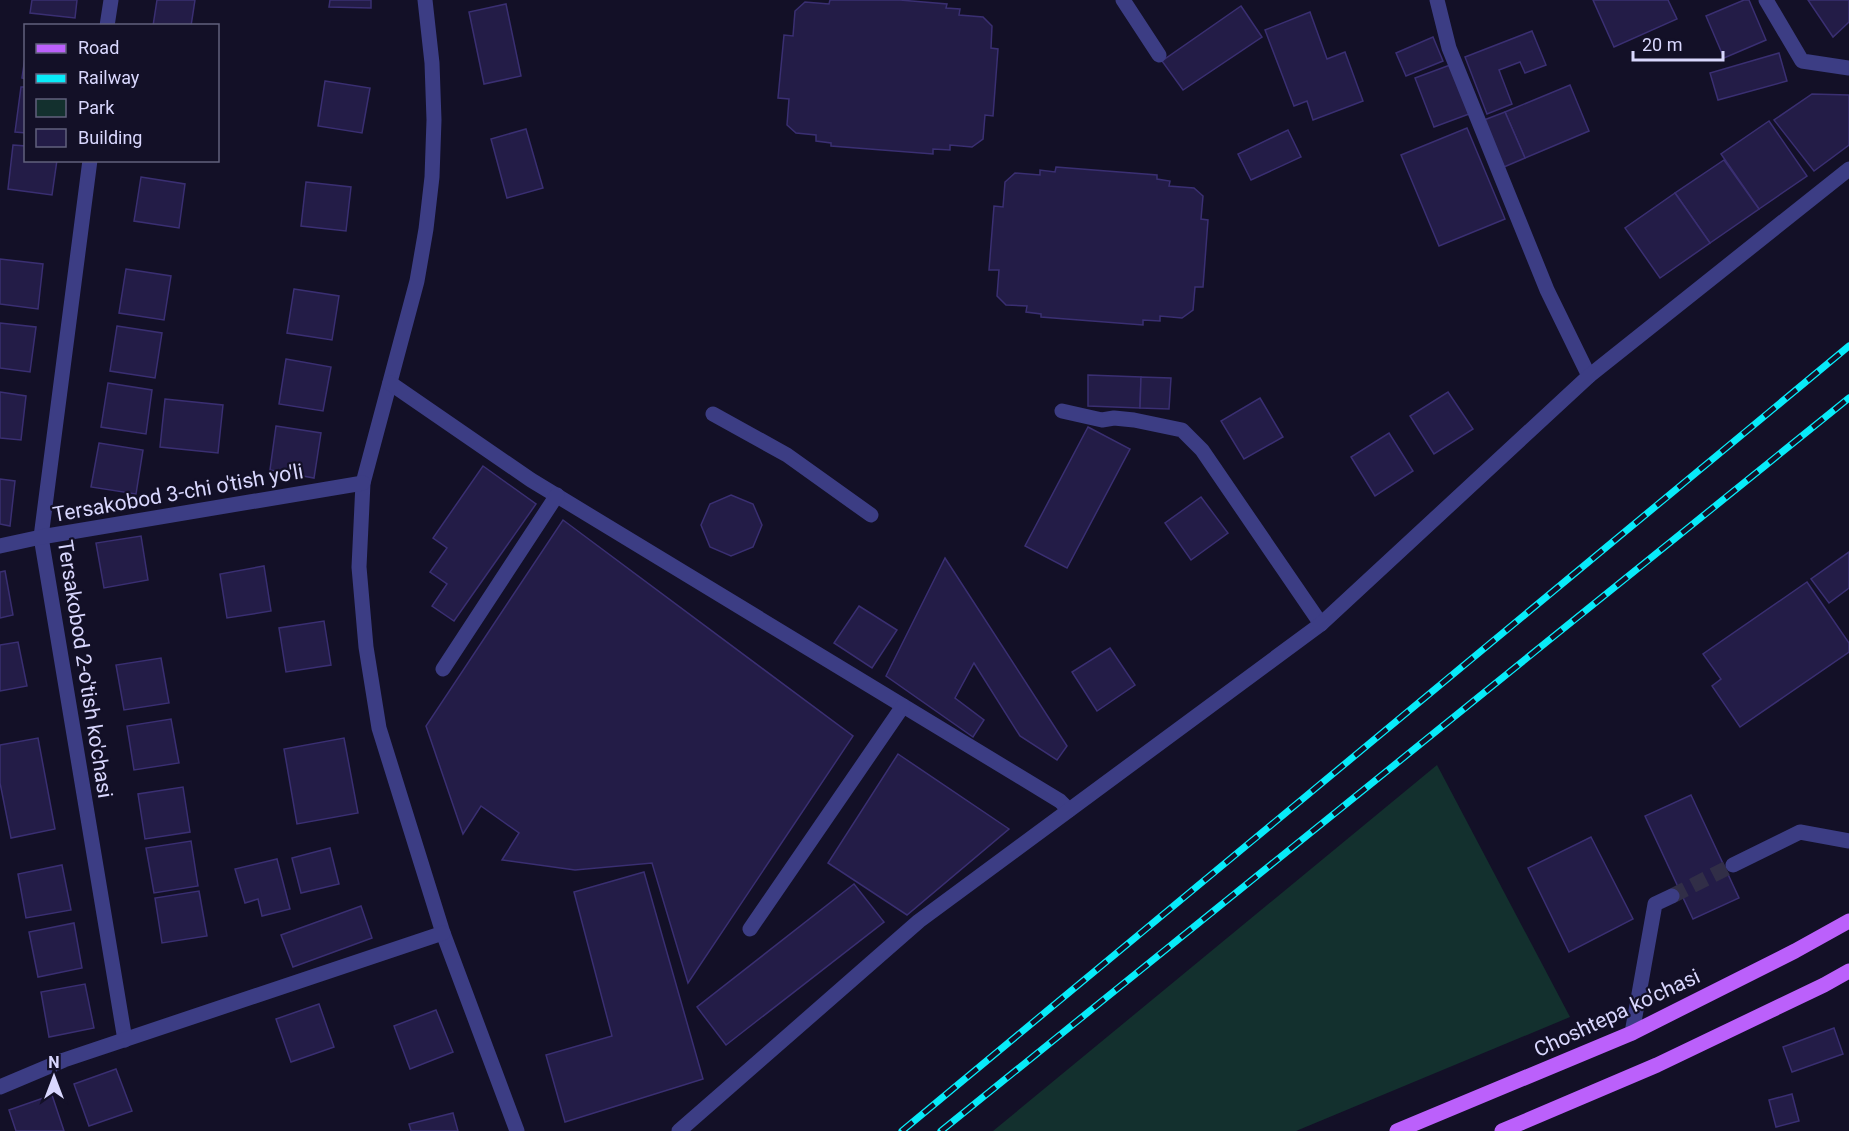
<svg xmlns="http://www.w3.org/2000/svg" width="1849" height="1131" viewBox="0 0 1849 1131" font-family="Roboto,sans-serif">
	<rect width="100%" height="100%" fill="#131027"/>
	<path fill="#13302e" d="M1437,765l133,252 -274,114h-303z"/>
	<g fill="#231c47" stroke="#3a2f72" stroke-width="1.5">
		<path d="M32,0h45l-2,18 -45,-5z"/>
		<path d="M157,0h38l-4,26h-38z"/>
		<path d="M330,0h41v8l-42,-1z"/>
		<path d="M830,0h70l47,4 -1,4 14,1 -1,6 24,2 9,9 -1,22 7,1 -5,67 -8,-1 -2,24 -11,8 -22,-2v5l-17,-1v5l-102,-8v-3l-15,-2v-6l-20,-2 -9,-8 2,-26 -11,-1 6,-63 9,1 2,-25 10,-9 24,2z"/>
		<path d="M1593,0h75l9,19 -63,28z"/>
		<path d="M1744,0h5l17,40 -42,18 -18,-42z"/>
		<path d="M1808,0h41v22l-16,15z"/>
		<path d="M506,4l15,72 -37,8 -15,-72z"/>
		<path d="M1241,6l21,31 -79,53 -21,-29z"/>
		<path d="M1310,12l17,47 18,-7 18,49 -50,19 -6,-19 -13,5 -29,-76z"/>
		<path d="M1532,31l14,34 -21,8 -5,-11 -21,8 13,34 -25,10 -22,-57z"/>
		<path d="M1433,37l10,24 -37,15 -10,-23z"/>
		<path d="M26,51v28l-4,-1z"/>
		<path d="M1779,53l8,28 -69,19 -8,-27z"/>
		<path d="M1450,65l19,49 -35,13 -19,-49z"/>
		<path d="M325,81l45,7 -8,45 -44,-7z"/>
		<path d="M1570,85l19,46 -64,27 -20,-46z"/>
		<path d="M21,87h5v46l-11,-1z"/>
		<path d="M1812,94l37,1v50l-35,26 -40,-51z"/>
		<path d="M1505,112l20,46 -21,9 -20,-47z"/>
		<path d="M1769,121l38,55 -48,33 -38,-55z"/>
		<path d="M1467,128l38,91 -66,27 -38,-91z"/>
		<path d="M526,129l17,59 -36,10 -16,-59z"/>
		<path d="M1288,130l13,27 -50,23 -13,-26z"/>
		<path d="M13,145l13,1v14h31l-5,35 -44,-6z"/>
		<path d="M1724,160l35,49 -49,34 -35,-50z"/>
		<path d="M1056,167l101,8v4l13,2 -1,5 25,2 9,8 -2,23 7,1 -5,67h-8l-2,23 -11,8 -22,-2v5l-17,-1v5l-102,-8v-3l-15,-2 1,-6 -21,-1 -9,-9 2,-26h-10l5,-64 9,1 2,-25 10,-9 25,2v-5l15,2z"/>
		<path d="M141,177l44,7 -6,44 -45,-7z"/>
		<path d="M306,182l45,5 -5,44 -45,-5z"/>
		<path d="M1675,193l35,50 -50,35 -35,-50z"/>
		<path d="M0,259l43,5 -5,45 -38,-5z"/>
		<path d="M126,269l45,7 -7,44 -45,-7z"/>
		<path d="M294,289l45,7 -7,44 -45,-7z"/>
		<path d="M0,323l36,4 -6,45 -30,-4z"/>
		<path d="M117,326l45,7 -7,45 -45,-7z"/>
		<path d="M286,359l45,8 -8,44 -44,-7z"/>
		<path d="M1088,375l53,2 -1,31 -52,-2z"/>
		<path d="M1141,377l30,1 -2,31 -29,-1z"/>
		<path d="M108,383l44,7 -6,44 -45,-7z"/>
		<path d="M0,392l26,4 -5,44 -21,-2z"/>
		<path d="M1448,392l25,37 -39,25 -24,-38z"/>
		<path d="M1260,398l23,39 -39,22 -23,-38z"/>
		<path d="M165,399l58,6 -5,48 -58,-6z"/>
		<path d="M276,426l45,7 -7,45 -44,-8z"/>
		<path d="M1088,427l42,22 -63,119 -42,-22z"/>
		<path d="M1389,433l24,38 -38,25 -24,-39z"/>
		<path d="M99,443l44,7 -7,44 -45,-7z"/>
		<path d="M483,466l53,38 -82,117 -22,-15 15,-22 -17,-12 17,-24 -14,-10z"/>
		<path d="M0,479l15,2 -5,45 -10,-2z"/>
		<path d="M731,495l22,9 9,21 -9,22 -22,9 -21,-9 -9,-22 9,-21z"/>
		<path d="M1201,497l27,36 -37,27 -26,-37z"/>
		<path d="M563,520l290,216 -165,247 -36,-120 -77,7 -73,-10 17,-27 -38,-27 -18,28 -37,-108z"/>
		<path d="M141,536l7,44 -44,8 -8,-45z"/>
		<path d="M1849,552v36l-20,15 -18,-24z"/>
		<path d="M945,558l122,188 -10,14 -37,-24 -46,-73 -19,35 29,22 -11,17 -87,-61z"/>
		<path d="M264,566l7,45 -44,7 -7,-44z"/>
		<path d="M5,571l8,44 -13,3v-46z"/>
		<path d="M1807,582l42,61v9l-109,75 -28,-41 9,-7 -18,-25z"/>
		<path d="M859,606l38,24 -25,38 -38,-25z"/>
		<path d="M324,621l7,44 -45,7 -7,-44z"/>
		<path d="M18,642l9,44 -27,5v-46z"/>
		<path d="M1110,648l25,37 -38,26 -25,-39z"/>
		<path d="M161,658l8,45 -45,7 -8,-45z"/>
		<path d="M171,719l8,44 -45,7 -7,-44z"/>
		<path d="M38,738l17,91 -44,9 -11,-55v-38z"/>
		<path d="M344,738l14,75 -61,11 -13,-75z"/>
		<path d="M898,754l111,75 -102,86 -79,-52z"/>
		<path d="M183,787l7,45 -45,7 -7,-45z"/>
		<path d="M1691,795l48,103 -46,21 -48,-103z"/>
		<path d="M1591,837l42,82 -64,33 -41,-84z"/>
		<path d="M191,841l7,45 -44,7 -8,-45z"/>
		<path d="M330,848l9,36 -38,9 -9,-35z"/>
		<path d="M277,859l13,50 -28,7 -4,-17 -13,4 -10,-34z"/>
		<path d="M62,865l9,45 -45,8 -8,-44z"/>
		<path d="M644,872l59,207 -138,43 -19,-67 66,-19 -38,-144z"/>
		<path d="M854,884l30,38 -158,123 -29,-38z"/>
		<path d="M199,891l8,45 -45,7 -7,-45z"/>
		<path d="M361,906l11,32 -79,29 -12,-32z"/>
		<path d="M74,923l8,45 -44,9 -9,-45z"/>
		<path d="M85,984l9,44 -45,9 -8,-45z"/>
		<path d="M319,1004l15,43 -43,15 -15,-43z"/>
		<path d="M436,1010l17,42 -43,17 -16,-43z"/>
		<path d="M1834,1028l9,26 -51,18 -9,-25z"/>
		<path d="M116,1069l16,42 -43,15 -15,-42z"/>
		<path d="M1792,1094l7,27 -23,6 -7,-27z"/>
		<path d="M52,1095l12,36h-48l-7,-21z"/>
		<path d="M453,1113l5,18h-47l-2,-7z"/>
	</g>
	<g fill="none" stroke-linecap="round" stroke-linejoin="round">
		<path stroke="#312e47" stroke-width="15" stroke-dasharray="15 8" stroke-linecap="butt" d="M1672,896l61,-31"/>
		<g stroke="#3c3d84" stroke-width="15">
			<path d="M425,0l7,63 2,57 -2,57 -6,52 -9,52 -54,202 -4,84 7,80 13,81 64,205 74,198"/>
			<path d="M1123,0l36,55"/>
			<path d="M1437,0l12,48 98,242 42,86"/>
			<path d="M1766,0l36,61 47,7"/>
			<path d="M107,26l4,-26"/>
			<path d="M90,160l-49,377 84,503"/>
			<path d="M390,383l141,97 529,321 9,9"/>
			<path d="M1062,411l40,9 12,-2 20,2 48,10 20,20 119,174"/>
			<path d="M713,414l74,41 84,60"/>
			<path d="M0,546l41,-9 322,-54"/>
			<path d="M443,669l114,-174"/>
			<path d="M1733,865l67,-33 49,9"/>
			<path d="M750,929l153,-223"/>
			<path d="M1632,1033l23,-129 17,-8"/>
			<path d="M0,1087l64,-27 379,-127"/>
			<path d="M679,1131l240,-210 402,-297 268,-248 260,-207"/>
		</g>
		<g stroke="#bb60fb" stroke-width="15">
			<path d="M1397,1131l235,-98 163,-82 54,-30"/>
			<path d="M1502,1131l155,-66 167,-80 25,-14"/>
		</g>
		<g stroke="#08ebf9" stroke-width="7">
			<g id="rail">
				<path d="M902,1131l947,-785"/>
				<path d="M941,1131l908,-733"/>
			</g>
		</g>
		<use href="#rail" stroke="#131027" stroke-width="4.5" stroke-dasharray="14" stroke-linecap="butt"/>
	</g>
	<g text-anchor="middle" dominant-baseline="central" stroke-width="4.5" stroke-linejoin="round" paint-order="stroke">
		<g font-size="21" fill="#d9d7fe" stroke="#131027">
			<text transform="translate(178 493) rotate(-10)">Tersakobod 3-chi o'tish yo'li</text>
			<text transform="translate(85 669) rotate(81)">Tersakobod 2-o'tish ko'chasi</text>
			<text transform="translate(1617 1013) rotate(-25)">Choshtepa ko'chasi</text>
		</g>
	</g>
	<rect x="24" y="24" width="195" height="138" fill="#131027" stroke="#62607d" stroke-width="1.5"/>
	<rect x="36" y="44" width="30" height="9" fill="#bb60fb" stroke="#62607d" stroke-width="1.5"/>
	<text x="78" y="54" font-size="18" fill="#d9d7fe">Road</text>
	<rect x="36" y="74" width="30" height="9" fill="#08ebf9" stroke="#62607d" stroke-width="1.5"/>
	<text x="78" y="84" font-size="18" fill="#d9d7fe">Railway</text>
	<rect x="36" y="99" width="30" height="18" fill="#13302e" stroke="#62607d" stroke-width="1.5"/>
	<text x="78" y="114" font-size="18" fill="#d9d7fe">Park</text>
	<rect x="36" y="129" width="30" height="18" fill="#231c47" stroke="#62607d" stroke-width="1.5"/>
	<text x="78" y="144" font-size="18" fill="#d9d7fe">Building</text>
	<g transform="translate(54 1077)" stroke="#131027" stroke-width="4.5" paint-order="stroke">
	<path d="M0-4.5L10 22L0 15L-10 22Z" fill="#d9d7fe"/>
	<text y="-9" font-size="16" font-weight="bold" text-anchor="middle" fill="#d9d7fe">N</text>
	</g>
	<path d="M1633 51v9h90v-9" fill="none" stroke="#d9d7fe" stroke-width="3"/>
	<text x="1642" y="51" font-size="18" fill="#d9d7fe" stroke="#131027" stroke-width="4.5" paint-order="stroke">20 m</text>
</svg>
